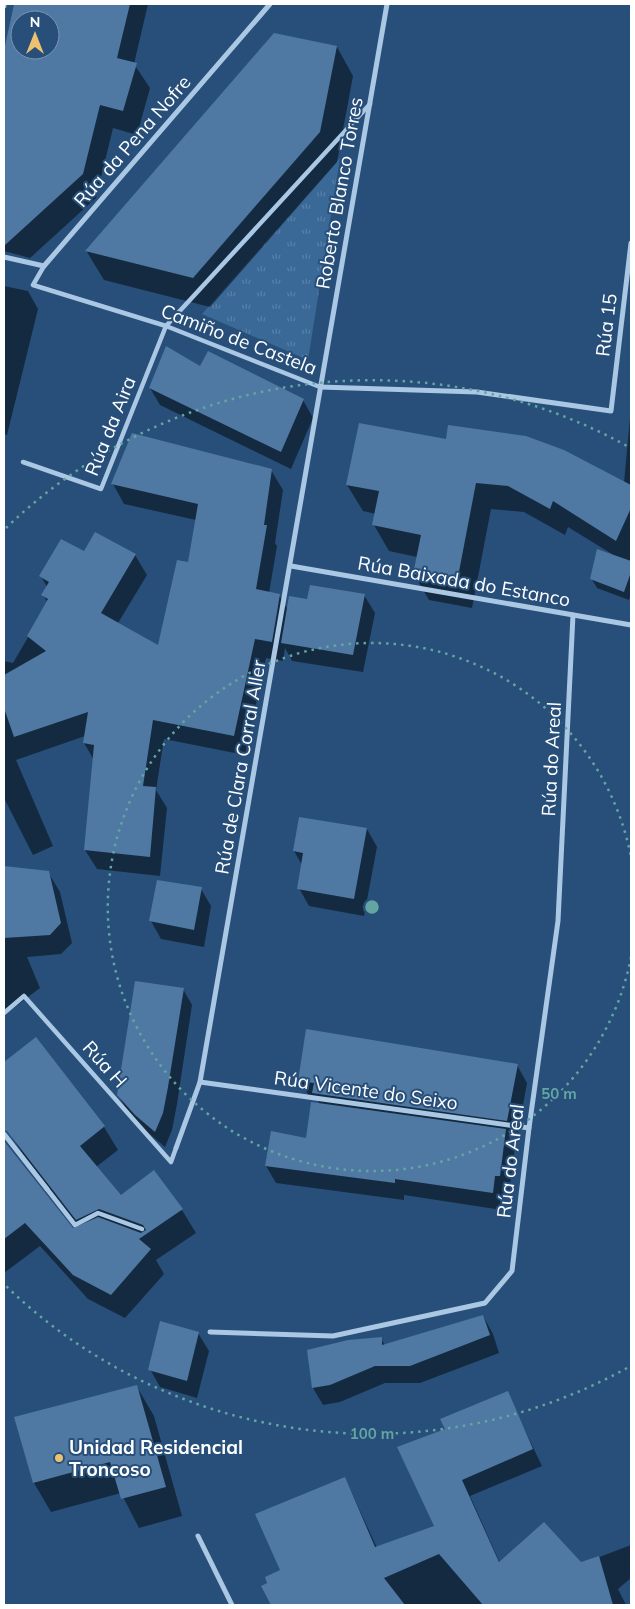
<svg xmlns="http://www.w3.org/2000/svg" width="635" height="1609" viewBox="0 0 635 1609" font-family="Mulish,sans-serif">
	<defs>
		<pattern id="grass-tufts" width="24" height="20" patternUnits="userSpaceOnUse" patternTransform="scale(1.25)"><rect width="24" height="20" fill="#3a6998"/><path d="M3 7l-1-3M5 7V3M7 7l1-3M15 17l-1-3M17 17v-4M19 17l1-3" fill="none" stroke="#5880a7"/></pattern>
	</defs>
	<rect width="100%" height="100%" fill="#274f7a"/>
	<path fill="url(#grass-tufts)" d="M340,158l-32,202 -106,-46z"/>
	<g fill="#0007" fill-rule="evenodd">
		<path d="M14,4h134l-14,60 16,24 -13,47 -24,-7 -17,70 -66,60 -26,-7v-199zM20,20h30v30h-30z"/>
		<path d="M274,35l63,12 16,29 -16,86 -127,145 -106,-27 -17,-28z"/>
		<path d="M4,286l24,5 10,18 -31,126 -3,-1z"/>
		<path d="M201,368l102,32 10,18 -22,51 -131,-64 -10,-17z"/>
		<path d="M631,407v186l-2,7 -32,-12 -6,-10 21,-24 -44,-27 -3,8 -41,-23 -33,-3 -19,99 -43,-8 -15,-26 3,-17 -28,-6 -15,-26 2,-11 -13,-3 -16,-26 13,-61 264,59z"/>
		<path d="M271,470l12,20 -8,53 2,3 -8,47 10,2 9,15 20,-9 56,-6 11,18 -12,59 -71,-11 -7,-13 -2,13 -17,-3 -21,97 -81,-16 -8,51 11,18 -7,68 -63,-7 -12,-19 9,-90 -10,-17 1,-7 -69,24 37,86 -20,9 -29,-57v-137l9,2 35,-60 -5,-8 4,-8 -6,-11 43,-23 51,2 12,20 -29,48 41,24 30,-83 7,-44 -72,-16 -11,-20z"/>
		<path d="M367,829l10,18 -13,69 -55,-10 -10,-18 3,-23 -8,-14z"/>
		<path d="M4,867l44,5 12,20 12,51 -11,11 -34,3 13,31 -36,27z"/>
		<path d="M201,889l10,17 -7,41 -43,-8 -10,-18z"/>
		<path d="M183,989l9,16 -15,99 -5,26 -7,17 -19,-16 -18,-19 -10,-17z"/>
		<path d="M36,1039l68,88 14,23 -22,17 25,30 32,-25 29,38 14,23 -40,27 8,14 -39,44 -37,-19 -48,-53 -36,27v-130l68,87 7,-3 -55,-71 -14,-23 5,-31 -11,-20 2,-3 -2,-15z"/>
		<path d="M517,1065l10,18 -10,55 -8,-1 6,10 -6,46 -5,-1 -2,18 -98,-15v5l-128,-17 -10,-17 41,-27 13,-35 -3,-5 -7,-1 -10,-18z"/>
		<path d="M483,1316l10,18 6,19 -79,30h-35l-45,19 -17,3 -10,-17 -4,-37 72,-13 4,8z"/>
		<path d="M198,1333l11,18 -12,47 -37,-11 -10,-18z"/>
		<path d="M137,1387l17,29 28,100 -43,12 -18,-35 -70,19 -17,-29 -18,-65z"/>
		<path d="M507,1393l35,73 -72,30 30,67 81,1 50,-19v33l-13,11 8,16h-353l-10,-19 19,-15 63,-93 32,70 59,-21 10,-97z"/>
	</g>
	<g fill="#4f79a3" fill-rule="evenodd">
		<path d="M14,4h116l-13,54 20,5 -14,48 -23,-6 -17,69 -79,72v-196zM20,20h30v30h-30z"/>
		<path d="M274,33l63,13 -17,86 -127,146 -108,-27z"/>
		<path d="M166,346l34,20 8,-15 96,48 -23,53 -132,-64z"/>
		<path d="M359,423l87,16 2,-14 78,11 38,14 67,35v23l-15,33 -63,-40 -3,8 -42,-23 -32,-3 -19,99 -44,-8 8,-39 -49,-10 7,-34 -33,-6z"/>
		<path d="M132,433l140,36 -8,56h3l-11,64 24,5 -8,48 -17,-3 -21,97 -81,-16 -10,66 13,1 -6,70 -66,-7 10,-105 -11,-2 5,-31 -74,25 -10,-29v-33l42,-24 -19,-15 21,-37 -7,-4 8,-13 -10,-6 22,-37 23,12 11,-19 41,22 -35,59 57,32 19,-85 11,2 10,-58 -87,-20z"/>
		<path d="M597,549l34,12v11l-7,20 -34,-13z"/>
		<path d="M310,585l55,9 -12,61 -72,-12 8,-47 18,3z"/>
		<path d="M299,817l68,11 -13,71 -57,-10 6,-36 -10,-2z"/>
		<path d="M4,866l45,5 12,52 -11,12 -46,3z"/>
		<path d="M157,880l45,7 -8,43 -45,-9z"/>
		<path d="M135,981l49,7 -16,99 -5,26 -8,19 -20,-17 -18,-20z"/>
		<path d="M306,1029l212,35 -11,57 -195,-28 2,-10 -16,-2z"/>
		<path d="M36,1037l69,89 -25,20 41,49 33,-25 29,39 -44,30 12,10 -40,46 -38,-20 -48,-52 -21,16v-98l69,87 25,-11 43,16 5,-3 -3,-5 -44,-16 -23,11 -69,-89 -3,-1v-68z"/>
		<path d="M311,1102l195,27 -6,47h-5l-2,17 -98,-14v4l-130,-17 6,-35 35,7z"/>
		<path d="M483,1315l7,20 -80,31h-35l-45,19 -18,3 -5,-38 41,-10 34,-3v8z"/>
		<path d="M160,1321l39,11 -12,49 -39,-11z"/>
		<path d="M137,1385l29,102 -45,12 -11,-37 -77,21 -19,-66z"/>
		<path d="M508,1391l25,58 -71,31 37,82 45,-40 37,40 18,-6 14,49h-130l-44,-51 -55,24 21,27h-134l-10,-19 6,-3 -2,-6 15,-7 -25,-56 90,-37 30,70 59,-21 -37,-79 48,-18 -5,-10z"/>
	</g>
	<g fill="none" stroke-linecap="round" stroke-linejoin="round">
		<g stroke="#aac7e4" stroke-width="4.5">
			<path d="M44,266l-11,19 133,41 154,61"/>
			<path d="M23,462l78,27 65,-163 204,-222"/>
			<path d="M4,1013l20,-17 147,166 5,-14"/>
			<path d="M47,1189l28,36 23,-12 44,16"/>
		</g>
		<g stroke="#aac7e4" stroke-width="5">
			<path d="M4,6v-2"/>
			<path d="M4,257l40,9 226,-262"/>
			<path d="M320,387l157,5 134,19 20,-168"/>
			<path d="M291,566l340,59"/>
			<path d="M200,1082l329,46"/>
			<path d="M4,1134l43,55"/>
			<path d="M176,1148l24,-66 187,-1078"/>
			<path d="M210,1332l123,4 152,-33 27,-32 17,-143 29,-207 15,-306"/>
			<path d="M198,1536l34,69"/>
		</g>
	</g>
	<g fill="none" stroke="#63a6a1" stroke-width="2.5" stroke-dasharray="2.5 5">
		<path d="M631 957A264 264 0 1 1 631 857"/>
		<path d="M627 1368A527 527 0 0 1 6 1286M6 528A527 527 0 0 1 627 446"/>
	</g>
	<circle fill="#ecc270" stroke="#274f7a" stroke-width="2" cx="59" cy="1458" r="5"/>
	<g text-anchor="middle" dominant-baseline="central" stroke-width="4" stroke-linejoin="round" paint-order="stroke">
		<g font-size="19" fill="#fff" stroke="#274f7a">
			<text transform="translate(132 141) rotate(-49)">Rúa da Pena Nofre</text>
			<text transform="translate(339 193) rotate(-80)">Roberto Blanco Torres</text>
			<text transform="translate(606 325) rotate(-83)">Rúa 15</text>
			<text transform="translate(239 339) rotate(21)">Camiño de Castela</text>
			<text transform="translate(110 426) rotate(-68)">Rúa da Aira</text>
			<text transform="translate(464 581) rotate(10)">Rúa Baixada do Estanco</text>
			<text transform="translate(551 759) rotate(-87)">Rúa do Areal</text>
			<text transform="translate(240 767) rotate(-80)">Rúa de Clara Corral Aller</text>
			<text transform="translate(105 1064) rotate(48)">Rúa H</text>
			<text transform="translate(366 1090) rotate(8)">Rúa Vicente do Seixo</text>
			<text transform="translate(510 1161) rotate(-83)">Rúa do Areal</text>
		</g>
		<g font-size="19" font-weight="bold" fill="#fff" stroke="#274f7a" text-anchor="start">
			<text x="69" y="1447">Unidad Residencial<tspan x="69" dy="22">Troncoso</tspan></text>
		</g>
	</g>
	<circle cx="372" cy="907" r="8" fill="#63a6a1" stroke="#274f7a" stroke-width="2.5"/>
	<g font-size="15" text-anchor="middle" font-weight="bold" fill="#63a6a1" stroke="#274f7a" stroke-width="4" stroke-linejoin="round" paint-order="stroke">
		<text x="559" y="1099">50 m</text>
		<text x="372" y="1439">100 m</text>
	</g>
	<rect width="635" height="1609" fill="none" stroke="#ffffff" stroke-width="10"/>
	<g transform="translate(35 35)"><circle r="24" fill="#274f7a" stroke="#7d95af"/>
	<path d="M0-4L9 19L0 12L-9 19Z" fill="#ecc270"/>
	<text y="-8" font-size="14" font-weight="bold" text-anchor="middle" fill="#ffffff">N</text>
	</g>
</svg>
